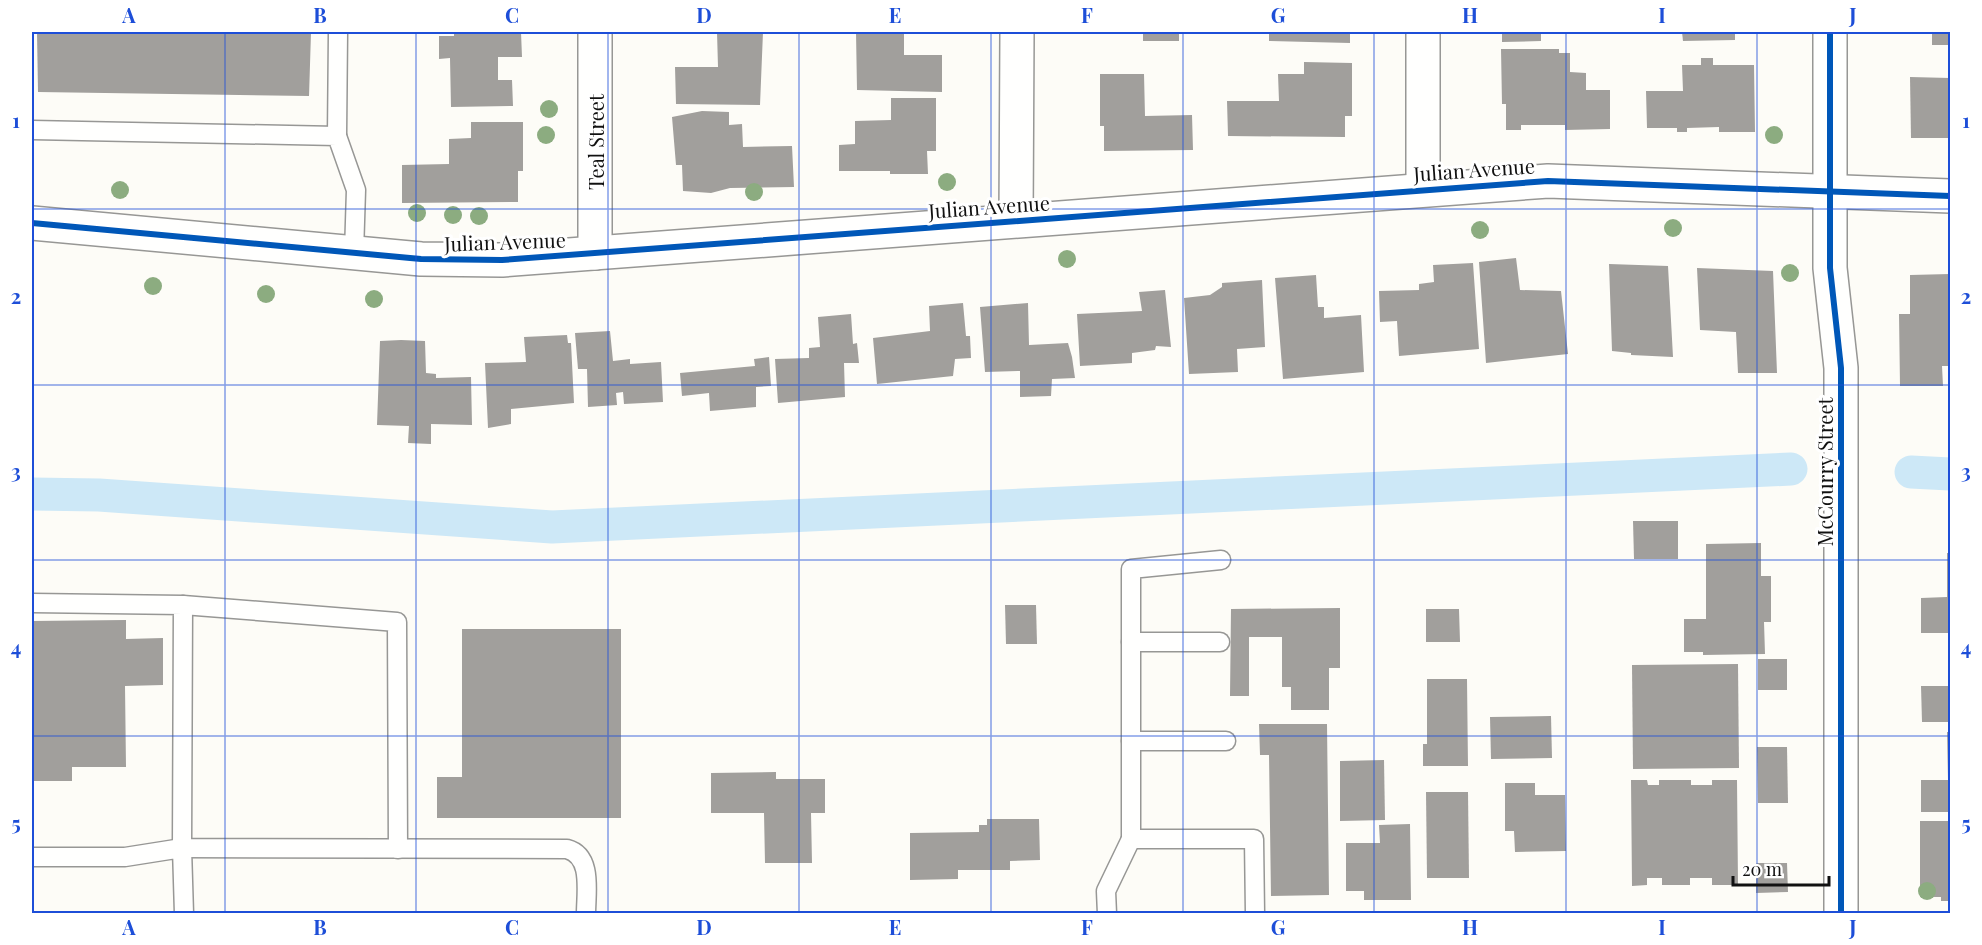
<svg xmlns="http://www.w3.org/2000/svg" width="1982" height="945" viewBox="0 0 1982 945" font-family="'Playfair Display',serif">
	<rect width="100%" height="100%" fill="#fdfcf7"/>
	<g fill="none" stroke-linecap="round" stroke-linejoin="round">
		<g stroke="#cde8f7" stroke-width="33">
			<path d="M1911,472l39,2"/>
			<path d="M32,494l67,1 453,32 1239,-58"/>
		</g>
	</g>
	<g fill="#a19f9c">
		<path d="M37,32h274l-2,64 -271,-4z"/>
		<path d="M454,32h67l1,25h-24v23h14l1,26 -62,1 -1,-49 -11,1v-23h15z"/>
		<path d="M717,32h46l-3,73 -84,-1 -1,-37h43z"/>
		<path d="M856,32h48v23h38v37l-85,-2z"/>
		<rect x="1143" y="32" width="36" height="9"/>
		<path d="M1269,32h81v11l-81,-2z"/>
		<path d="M1502,32h39v9l-39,1z"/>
		<path d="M1682,32h53v8l-52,1z"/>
		<rect x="1932" y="32" width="18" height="13"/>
		<path d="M1501,49h58v4h11v19l16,1v17h24v39l-45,1v-5h-44v5h-15v-26h-4z"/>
		<path d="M1701,58h12v7h41l1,67h-36v-5l-32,1v4h-10v-4h-30l-1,-37h37l-1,-26h19z"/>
		<path d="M1304,62l48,1v53h-7v21l-117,-1 -1,-35h52l-1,-27h26z"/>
		<path d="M1100,74h44l1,42 47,-1 1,35 -89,1v-25h-4z"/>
		<path d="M1910,77l40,1v60h-39z"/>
		<path d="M891,98h45v53h-9l1,23h-38v-3h-51v-26l16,-1v-23l36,-1z"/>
		<path d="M702,111l27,1v13l13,-1 1,23 49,-1 2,41 -64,1 -19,5 -28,-2 -1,-26h-6l-4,-48z"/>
		<path d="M471,122h52v49h-5v31l-116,1v-38l47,-1v-25l22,-1z"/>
		<path d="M1516,258l4,32 41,1 7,63 -82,9 -7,-101z"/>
		<path d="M1473,263l6,86 -80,7 -2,-35 -17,1 -1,-31 40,-1v-6l15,-2 -1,-17z"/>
		<path d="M1609,264l59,2 5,91 -42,-2v-2l-19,-2z"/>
		<path d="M1697,268l76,3 4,102h-39l-2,-41 -36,-2z"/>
		<path d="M1950,274v92h-8l1,20h-43l-1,-72h11v-39z"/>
		<path d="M1316,275l2,32h6v11l37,-3 3,57 -81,7 -8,-101z"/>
		<path d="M1262,280l3,67 -28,2 1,23 -49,2 -5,-76 26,-3 12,-8v-4z"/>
		<path d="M1165,290l6,57 -15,-1 -1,4 -23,3v10l-52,3 -3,-52 65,-3 -3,-19z"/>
		<path d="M963,303l3,33h4l1,22 -16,1 -2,17 -76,8 -4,-46 57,-7 -1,-25z"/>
		<path d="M1028,303l1,42 39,-2 4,14 3,21 -23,1 -1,17 -31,1v-26l-35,1 -5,-65z"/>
		<path d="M851,314l2,30 4,-1 2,20h-15l1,34 -67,6 -3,-44 34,-1v-10l11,-1 -2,-30z"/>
		<path d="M610,331l3,30 17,-2v5l31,-2 2,40 -39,2 -1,-12 -7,1 1,12 -29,2 -1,-38h-9l-3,-36z"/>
		<path d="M567,335l1,8h3l3,60 -63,6v15l-23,4 -3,-65 41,-1 -2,-25z"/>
		<path d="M401,340l24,1 1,32 10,1v4l35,-1 1,48 -41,-1v20l-23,-1 1,-17 -32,-1 3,-84z"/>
		<path d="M769,357l2,29 -15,1v20l-46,4 -1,-18 -27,3 -2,-23 75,-7 -1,-7z"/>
		<path d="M1633,521h45v38h-44z"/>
		<path d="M1761,543v33h10v46h-7l1,32 -62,1v-3h-19v-33h22v-75z"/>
		<path d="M1947,553h3v80h-29v-35l26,-1z"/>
		<path d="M1005,605h31l1,39h-31z"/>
		<path d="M1340,608v60h-11v42h-38v-23h-9v-50h-33v59h-19l1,-87z"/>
		<path d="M1426,609h33l1,33h-34z"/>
		<path d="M126,620v19l37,-1v47l-38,1 1,81h-54v14h-40v-160z"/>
		<path d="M462,629h159v189h-184v-41h25z"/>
		<rect x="1758" y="659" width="29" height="31"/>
		<path d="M1738,664l1,104 -106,1 -1,-104z"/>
		<path d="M1427,679h40l1,87h-45v-22h4z"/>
		<path d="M1921,686h29v36h-28z"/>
		<path d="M1551,716l1,42 -61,1 -1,-42z"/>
		<path d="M1259,724h68l2,171 -58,1 -2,-141h-9z"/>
		<path d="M1947,732h3v80h-29v-32h27z"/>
		<path d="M1757,747h30l1,56h-30z"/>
		<path d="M1384,760l1,60 -45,1v-60z"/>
		<path d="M776,772v7h49v34h-14l1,50h-47l-1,-50h-53v-40z"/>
		<path d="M1631,780h16l1,5h11v-5h32v5h21v-5h25l1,105h-26v-7h-22v7h-28v-7h-15v7l-15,1z"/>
		<path d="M1505,783h30v12h30l1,56 -51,1 -1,-21h-9z"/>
		<path d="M1426,792h42l1,86h-42z"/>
		<path d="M987,819h52l1,41 -30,1v9h-52v9l-48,1v-47l69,-1v-7h8z"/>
		<path d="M1920,821h30v80h-9v-4h-21z"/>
		<path d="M1410,824l1,76h-47v-9h-18v-48h34l-1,-18z"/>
		<path d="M1756,863h31l1,29 -32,1z"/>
	</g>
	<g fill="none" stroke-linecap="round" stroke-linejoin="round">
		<g stroke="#979795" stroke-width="21">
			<g id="service">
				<path d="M32,130l305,6 19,54 -2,63"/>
				<path d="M337,136l1,-104"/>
				<path d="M32,603l151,2 -1,243 385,1c26,7 19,43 19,65"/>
				<path d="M183,605l214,17 1,227"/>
				<path d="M1131,642h89"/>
				<path d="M1131,741h95"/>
				<path d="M1131,839v-270l90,-9"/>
				<path d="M32,857h93l57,-9 2,66"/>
				<path d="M1107,914l-1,-23 25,-52h123l1,75"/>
			</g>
		</g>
		<g stroke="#979795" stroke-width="36">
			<g id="minor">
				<path d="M1830,32v236l11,100v546"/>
				<path d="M1423,189v-157"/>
				<path d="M1016,220l1,-188"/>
				<path d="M32,223l389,36 81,1 1046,-79 402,15"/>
				<path d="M595,253v-221"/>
			</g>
		</g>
		<use href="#service" stroke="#fffffe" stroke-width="18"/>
		<use href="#minor" stroke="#fffffe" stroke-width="33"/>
		<g stroke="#fff" stroke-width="10">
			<g id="cycleway">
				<path d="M1830,32v236l11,100v546"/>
				<path d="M32,223l389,36 81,1 1046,-79 402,15"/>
			</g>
		</g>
		<use href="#cycleway" stroke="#0057b8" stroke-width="6"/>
	</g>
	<g fill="#8cac80">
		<circle cx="549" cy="109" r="9"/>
		<circle cx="546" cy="135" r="9"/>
		<circle cx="1774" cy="135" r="9"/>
		<circle cx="947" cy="182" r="9"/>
		<circle cx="120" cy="190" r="9"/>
		<circle cx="754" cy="192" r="9"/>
		<circle cx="417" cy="213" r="9"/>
		<circle cx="453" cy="215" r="9"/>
		<circle cx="479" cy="216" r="9"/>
		<circle cx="1673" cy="228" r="9"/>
		<circle cx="1480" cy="230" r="9"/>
		<circle cx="1067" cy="259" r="9"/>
		<circle cx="1790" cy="273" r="9"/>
		<circle cx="153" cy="286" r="9"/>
		<circle cx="266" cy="294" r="9"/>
		<circle cx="374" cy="299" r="9"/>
		<circle cx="1927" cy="891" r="9"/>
	</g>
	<path fill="none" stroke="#1d4ed8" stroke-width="1.5" stroke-opacity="0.55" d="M225,32v882M416,32v882M608,32v882M799,32v882M991,32v882M1183,32v882M1374,32v882M1566,32v882M1757,32v882M32,209h1918M32,385h1918M32,560h1918M32,736h1918"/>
	<g text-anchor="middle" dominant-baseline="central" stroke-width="6" stroke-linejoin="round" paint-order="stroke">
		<g font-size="20" fill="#111" stroke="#fff">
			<text transform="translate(595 142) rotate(-90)">Teal Street</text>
			<text transform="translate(1474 169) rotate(-4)">Julian Avenue</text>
			<text transform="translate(989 206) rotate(-4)">Julian Avenue</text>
			<text transform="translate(505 241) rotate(-2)">Julian Avenue</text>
			<text transform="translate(1824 472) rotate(-90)">McCourry Street</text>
		</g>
	</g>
	<rect width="1982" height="945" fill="none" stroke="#ffffff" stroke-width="66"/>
	<path d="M1733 876v9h96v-9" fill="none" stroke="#111111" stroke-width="3"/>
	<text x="1742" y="876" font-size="18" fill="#111111" stroke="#ffffff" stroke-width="4.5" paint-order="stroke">20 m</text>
	<rect x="33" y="33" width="1916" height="879" fill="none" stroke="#1d4ed8" stroke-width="2"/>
	<g font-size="20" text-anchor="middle" font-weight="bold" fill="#1d4ed8">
		<text x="129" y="23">A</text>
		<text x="320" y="23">B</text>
		<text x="512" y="23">C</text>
		<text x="704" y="23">D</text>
		<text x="895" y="23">E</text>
		<text x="1087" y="23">F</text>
		<text x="1278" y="23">G</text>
		<text x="1470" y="23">H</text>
		<text x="1662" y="23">I</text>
		<text x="1853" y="23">J</text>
		<text x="16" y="128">1</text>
		<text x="1966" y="128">1</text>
		<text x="16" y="304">2</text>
		<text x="1966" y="304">2</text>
		<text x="16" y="479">3</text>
		<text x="1966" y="479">3</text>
		<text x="16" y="655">4</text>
		<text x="1966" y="655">4</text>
		<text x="16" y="831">5</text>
		<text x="1966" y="831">5</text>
		<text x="129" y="935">A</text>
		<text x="320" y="935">B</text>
		<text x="512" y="935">C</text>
		<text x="704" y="935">D</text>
		<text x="895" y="935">E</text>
		<text x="1087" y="935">F</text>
		<text x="1278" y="935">G</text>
		<text x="1470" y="935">H</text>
		<text x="1662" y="935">I</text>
		<text x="1853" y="935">J</text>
	</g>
</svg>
